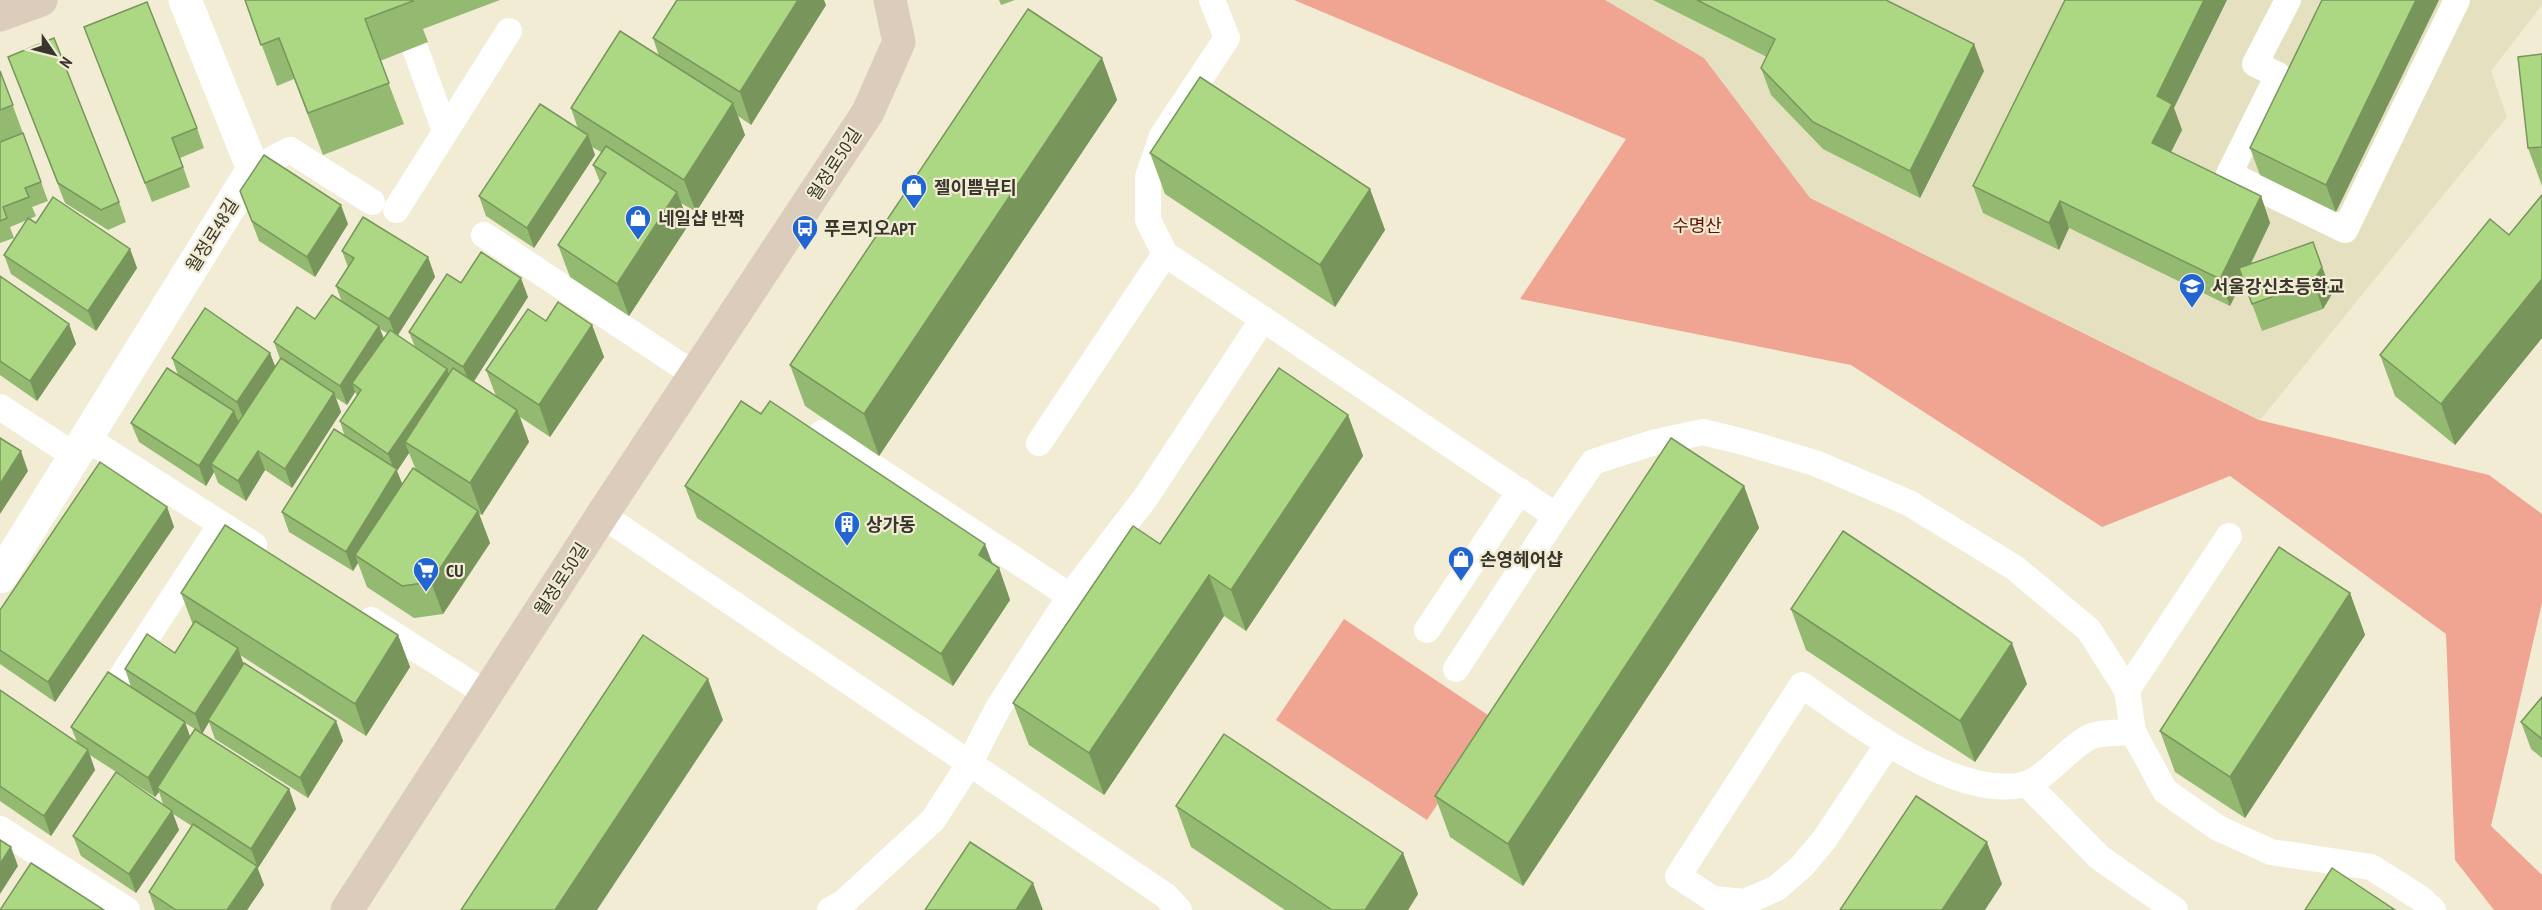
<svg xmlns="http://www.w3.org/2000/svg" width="2542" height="910" viewBox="0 0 2542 910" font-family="'PT Sans Narrow','Noto Sans KR',sans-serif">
	<rect width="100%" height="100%" fill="#f1ecd3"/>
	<path fill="#e5e0c0" d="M1605,0h937v5l-51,66 16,46 -247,303 -451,-222 -105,-140z"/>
	<g fill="#f0a492">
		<path d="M1294,0h311l99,58 106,140 449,222 230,55 53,39v89l-51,223 51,49v35h-48l-39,-50 -9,-226 -216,-158 -128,51 -251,-162 -331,-66 106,-160z"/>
		<path d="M1344,619l150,100 -67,101 -151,-100z"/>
	</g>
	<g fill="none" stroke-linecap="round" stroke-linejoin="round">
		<g stroke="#fff" stroke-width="26">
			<path d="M1212,0l15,38 -65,98 -14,41v43l17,34 98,65"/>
			<path d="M2288,0l-33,64 23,11 -49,99 116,56 112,-230"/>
			<path d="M415,48l30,83"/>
			<path d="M253,169l37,-19 82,52"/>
			<path d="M396,210l113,-179"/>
			<path d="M484,235l211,140"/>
			<path d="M0,407l75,49"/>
			<path d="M822,433l248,163"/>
			<path d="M86,438l168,107"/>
			<path d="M1039,443l126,-189"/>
			<path d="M602,515l564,381 13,14"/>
			<path d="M371,620l116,74"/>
			<path d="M1427,630l93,-139"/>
			<path d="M1456,669l100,-153"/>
			<path d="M121,677l100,-153"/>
			<path d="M2127,690l102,-154"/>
			<path d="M1888,744l-64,96 -22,26 -25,22 -32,14 -32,-3 -35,-23 124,-191c54,37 155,117 224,99 18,-4 47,-41 66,-48 12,-4 28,-3 41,-4"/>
			<path d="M2027,784l73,74 75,52"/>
			<path d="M0,829l127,81"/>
			<path d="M830,910l14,-8 89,-82 36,-56 29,-56 72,-112 76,-99 117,-178 293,197 37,-54 59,-19 51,-11 41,10 71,21 94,40 106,65 74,62 38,60 6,42 32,59 53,37 53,24 100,15 49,31 13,12"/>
		</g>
		<path stroke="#fff" stroke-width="33" d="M0,577l253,-408 -68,-169"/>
		<g stroke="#dbccbc" stroke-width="33">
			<path d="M0,15l41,-15"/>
			<path d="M347,910l255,-395 266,-403 31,-70 -9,-42"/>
		</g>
	</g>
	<g fill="#94b971" fill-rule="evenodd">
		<path d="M245,0h255l-77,29 5,13 -48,19 24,63 -81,31 -29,-76 -17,7z"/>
		<path d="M999,0h16l-14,5z"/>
		<path d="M1653,0h233l98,71 -64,127 -97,-49 -52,-54 -10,-27 6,-11z"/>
		<path d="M2322,0l14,212 -76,-37 -10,-27z"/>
		<path d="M826,5l-75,120 -13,-9 7,19 -49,77 -15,-9 8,21 -60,92 -59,-39 -12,-32 42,-63 -7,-17 8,-13 -9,-5 3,8 -61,93 -48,-32 -7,-20 99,-67 -7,-21 88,-52 -6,-18z"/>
		<path d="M84,27l113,101 7,20 -24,10 10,29 -38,15z"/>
		<path d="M2542,54v132l-14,-38z"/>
		<path d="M8,57l111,145 7,20 -18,8 -43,-27z"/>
		<path d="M1102,58l15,42 -238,356 -74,-50 -15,-41z"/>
		<path d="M0,71l48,130 -16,6 4,9 -6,3 6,4 94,26 7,19 -41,63 -85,-57 -7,-19 23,-35 -17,7 4,11 -14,5z"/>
		<path d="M2174,108l8,22 -11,22 90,44 9,27 -19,41 72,5 9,25 -9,15 -61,22 -19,-52 -13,27 -161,-78 -10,22 -76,-37 -10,-27z"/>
		<path d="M1150,153l220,36 15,41 -50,77 -170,-113z"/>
		<path d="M240,191l108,33 -33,53 -56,-36z"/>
		<path d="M2542,195v143l-87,107 -60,-49 -15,-41 129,-120z"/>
		<path d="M342,251l86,6 7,20 -37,58 17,12 -6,-15 52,-49 67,14 -54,84 22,15 -10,-26 60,-49 46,4 12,32 -54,80 -30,-20 9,25 -47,73 -3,-1 11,29 -47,71 -29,4 -47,-31 -9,-24 -5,8 -64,-39 -7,-20 63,-75 -5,-16 17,-25 -2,-4 -8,13 -11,-7 5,14 -49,76 -27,-18 -19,31 -28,-18 -4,-11 -8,14 -67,-44 -8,-19 47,-48 -6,-17 98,-5 5,13 5,-7 -6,-17 41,-23 27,-17 -6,-16 12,-19zM380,329l7,4 -3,5zM409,453l7,17 -14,14 -5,-13z"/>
		<path d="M0,276l69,48 7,20 -39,57 -37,-26z"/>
		<path d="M1348,415l15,41 -117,175 -22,-15 -120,179 -75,-50 -16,-42 147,-159z"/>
		<path d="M685,486l308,78 6,4 11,32 -57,86 -256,-168z"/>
		<path d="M1744,486l15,42 -236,358 -73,-49 -15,-41z"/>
		<path d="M167,507l7,20 -119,175 -55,-38v-54z"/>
		<path d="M181,593l217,42 12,32 -44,69 -126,-81 3,9 93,57 7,20 -35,57 -93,-59 -6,-17 -7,12 87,55 7,20 -38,59h-1l7,17 -17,25h-92l-6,-18 43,-66 -19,-12 6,16 -43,63 -55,-37 -8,-20 90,-32 -4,-12 -4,5 -65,-42 5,15 -44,66 -51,-35v-111l77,52 -6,-15 60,-40 -6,-18 50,-16 18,-28zM185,723l10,6 -5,8z"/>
		<path d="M2350,593l15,42 -120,183 -70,-46 -15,-41z"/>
		<path d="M1791,609l236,75 -52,78 -169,-112z"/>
		<path d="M2542,697v61l-11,-9 -10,-27z"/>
		<path d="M1176,806l227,47 15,41 -10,16h-123l-94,-63z"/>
	</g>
	<g fill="#78965c">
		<path d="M798,0h26l2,5 -75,120 -11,-33z"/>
		<path d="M2204,0h23l-53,108 8,22 -20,40 -10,-27 5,-47z"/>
		<path d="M2416,0h23l-103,212 -10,-27z"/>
		<path d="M1974,44l10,27 -64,127 -10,-27z"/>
		<path d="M1102,58l15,42 -238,356 -15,-42z"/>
		<path d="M733,103l12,32 -49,77 -12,-32z"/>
		<path d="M588,135l7,20 -61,93 -7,-20z"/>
		<path d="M1370,189l15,41 -50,77 -15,-42z"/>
		<path d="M677,192l12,32 -60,92 -12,-32z"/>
		<path d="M2261,196l9,27 -40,83 -10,-27z"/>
		<path d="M2060,201l9,27 -10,22 -10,-27z"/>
		<path d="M341,205l7,19 -33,53 -8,-20z"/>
		<path d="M2313,242l19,52 -9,15 -10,-27z"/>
		<path d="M130,249l7,19 -41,63 -8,-20z"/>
		<path d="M428,257l7,20 -39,61 -7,-19z"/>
		<path d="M521,278l7,19 -57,89 -8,-19z"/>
		<path d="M2542,279v59l-87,107 -14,-41z"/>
		<path d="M69,324l7,20 -39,57 -7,-20z"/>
		<path d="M592,325l12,32 -54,80 -11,-32z"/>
		<path d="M379,326l7,20 -34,37 3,9 -8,13 -7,-19z"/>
		<path d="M270,353l7,19 -33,49 -7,-19z"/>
		<path d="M447,369l7,20 -49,53 4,11 -12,18 7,17 -49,67 3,8 -5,8 -7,-19 49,-80 -7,-18z"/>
		<path d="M334,393l7,19 -49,76 -7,-19z"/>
		<path d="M517,410l12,32 -47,73 -12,-32z"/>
		<path d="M234,411l8,19 -31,34 3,8 -8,14 -7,-20z"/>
		<path d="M1348,415l15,41 -117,175 -15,-41z"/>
		<path d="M21,451l7,20 -28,43v-30z"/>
		<path d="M258,451l7,19 -19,31 -8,-20z"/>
		<path d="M1744,486l15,42 -236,358 -15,-42z"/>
		<path d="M167,507l7,20 -119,175 -7,-20z"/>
		<path d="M478,511l12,32 -47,71 -12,-32z"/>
		<path d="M985,544l11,29 3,-5 11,32 -57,86 -12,-32 38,-99z"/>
		<path d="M1209,575l15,41 -120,179 -15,-42z"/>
		<path d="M2350,593l15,42 -120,183 -15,-41z"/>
		<path d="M398,635l12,32 -44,69 -11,-32z"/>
		<path d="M2012,643l15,41 -52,78 -15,-41z"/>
		<path d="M238,648l7,20 -37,52 1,2 -7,12 -7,-20z"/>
		<path d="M708,679l15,41 -126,190h-42z"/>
		<path d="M336,721l7,20 -35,57 -8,-20z"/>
		<path d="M185,722l7,20 -35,46 2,4 -4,5 -7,-19z"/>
		<path d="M88,750l7,20 -44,66 -7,-20z"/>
		<path d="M289,789l7,20 -38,59 -7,-19z"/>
		<path d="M172,811l7,19 -43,63 -7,-19z"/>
		<path d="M1987,842l15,42 -17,26h-43z"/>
		<path d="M11,847l7,19 -18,28v-30z"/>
		<path d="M1403,853l15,41 -10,16h-43z"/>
		<path d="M257,866l7,19 -17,25h-20z"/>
		<path d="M1033,883l10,27h-27z"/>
	</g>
	<g fill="#acd783" stroke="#78965c" stroke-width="1.5">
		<path d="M245,0h167l1,1 -48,18 24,64 -81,30 -29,-75 -18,7z"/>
		<path d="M677,0h121l-58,92 -87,-54z"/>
		<path d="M1697,0h189l88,44 -64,127 -97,-49 -52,-54 14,-29z"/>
		<path d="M2065,0h139l-47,96 15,8 -20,39 109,53 -41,83 -160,-78 -11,22 -76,-37z"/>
		<path d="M2322,0h94l-90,185 -76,-37z"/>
		<path d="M147,2l50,126 -25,10 11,29 -38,16 -61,-156z"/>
		<path d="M1028,9l74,49 -238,356 -74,-49z"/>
		<path d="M620,31l113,72 -49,77 -113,-72z"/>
		<path d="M54,38l65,164 -18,8 -43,-27 -50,-126z"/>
		<path d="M2542,54v93l-14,1 -10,-91z"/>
		<path d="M0,71l13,34 -13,5z"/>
		<path d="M1200,77l170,112 -50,76 -170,-112z"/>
		<path d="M540,104l48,31 -61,93 -48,-32z"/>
		<path d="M23,133l18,49 -16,6 4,9 -26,10 4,11 -7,3v-79z"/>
		<path d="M606,146l71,46 -60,92 -59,-39 48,-72 -13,-8z"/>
		<path d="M264,155l77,50 -34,52 -55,-36 -12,-30z"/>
		<path d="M2542,195v84l-101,125 -61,-49 110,-136 19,16z"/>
		<path d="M53,197l77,52 -42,62 -84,-56 24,-37 8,5z"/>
		<path d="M363,217l65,40 -39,62 -53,-33 18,-28 -12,-7z"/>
		<path d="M2313,242l9,25 -9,15 -61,22 -13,-36z"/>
		<path d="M481,252l40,26 -58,89 -54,-35 38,-58 14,9z"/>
		<path d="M0,276l69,48 -39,57 -30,-20z"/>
		<path d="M332,295l47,31 -39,60 -66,-44 23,-35 18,12z"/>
		<path d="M558,302l34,23 -53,80 -53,-35 42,-61 18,12z"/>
		<path d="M205,308l65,45 -33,49 -65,-44z"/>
		<path d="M390,330l57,39 -59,85 -48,-33 21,-31 -9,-7z"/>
		<path d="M281,358l53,35 -49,76 -27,-18 -20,30 -27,-17z"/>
		<path d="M167,368l67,43 -35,55 -68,-43z"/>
		<path d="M453,368l64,42 -47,73 -65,-41z"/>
		<path d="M1279,368l69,47 -117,175 -22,-15 -120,178 -76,-50 120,-177 27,18z"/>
		<path d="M741,401l20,13 9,-13 215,143 -6,11 20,13 -58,86 -256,-168z"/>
		<path d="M334,429l63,40 -51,83 -64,-40z"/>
		<path d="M0,438l21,13 -21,33z"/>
		<path d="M1671,438l73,48 -236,358 -73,-48z"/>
		<path d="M100,462l67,45 -119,175 -48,-32v-40z"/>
		<path d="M413,468l65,43 -47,71 -29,4 -47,-31z"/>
		<path d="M225,525l173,110 -43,69 -174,-111z"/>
		<path d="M1843,531l169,112 -52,78 -169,-112z"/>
		<path d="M2279,547l71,46 -120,184 -70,-46z"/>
		<path d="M195,621l43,27 -43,66 -70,-45 22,-35 28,19z"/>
		<path d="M643,635l65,44 -153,231h-94z"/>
		<path d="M244,663l92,58 -36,57 -92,-58z"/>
		<path d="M108,672l77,50 -37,56 -77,-51z"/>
		<path d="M0,690l88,60 -44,66 -44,-30z"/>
		<path d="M2542,697v42l-21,-17z"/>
		<path d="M195,729l94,60 -38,60 -94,-61z"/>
		<path d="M1224,734l179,119 -38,57h-33l-156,-104z"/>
		<path d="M116,772l56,39 -43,63 -56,-38z"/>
		<path d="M1916,796l71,46 -45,68h-102z"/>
		<path d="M193,824l64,42 -30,44h-51l-27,-18z"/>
		<path d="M0,840l11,7 -11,17z"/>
		<path d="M970,842l63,41 -17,27h-91z"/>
		<path d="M31,863l73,47h-104z"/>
		<path d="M2332,868l63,42h-90z"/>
	</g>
	<defs>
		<g id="shop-pin" transform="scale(1.35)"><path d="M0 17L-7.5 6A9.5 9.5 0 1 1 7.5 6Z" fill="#2065d1" stroke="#f1ecd3"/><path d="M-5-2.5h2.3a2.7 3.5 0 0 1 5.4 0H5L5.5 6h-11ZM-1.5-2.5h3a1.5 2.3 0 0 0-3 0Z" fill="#fff"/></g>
		<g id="bus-pin" transform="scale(1.35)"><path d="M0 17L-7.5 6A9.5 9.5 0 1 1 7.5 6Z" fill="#2065d1" stroke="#f1ecd3"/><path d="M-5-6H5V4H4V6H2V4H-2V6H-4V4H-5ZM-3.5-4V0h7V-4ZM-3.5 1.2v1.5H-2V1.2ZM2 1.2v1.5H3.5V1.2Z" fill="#fff"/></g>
		<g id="school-pin" transform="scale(1.35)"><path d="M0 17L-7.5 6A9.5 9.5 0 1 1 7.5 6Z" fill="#2065d1" stroke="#f1ecd3"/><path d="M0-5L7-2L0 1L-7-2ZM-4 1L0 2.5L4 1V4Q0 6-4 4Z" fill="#fff"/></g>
		<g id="building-pin" transform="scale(1.35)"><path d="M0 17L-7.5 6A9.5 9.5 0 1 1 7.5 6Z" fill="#2065d1" stroke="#f1ecd3"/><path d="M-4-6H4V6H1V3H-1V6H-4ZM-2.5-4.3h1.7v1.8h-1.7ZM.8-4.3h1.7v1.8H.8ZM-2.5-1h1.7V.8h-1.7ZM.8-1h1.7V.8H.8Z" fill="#fff"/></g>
		<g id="supermarket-pin" transform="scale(1.35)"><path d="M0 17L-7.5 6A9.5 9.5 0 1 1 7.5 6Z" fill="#2065d1" stroke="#f1ecd3"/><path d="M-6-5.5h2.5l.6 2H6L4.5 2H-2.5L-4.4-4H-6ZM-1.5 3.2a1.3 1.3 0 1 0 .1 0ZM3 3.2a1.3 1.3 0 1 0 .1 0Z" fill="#fff"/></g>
	</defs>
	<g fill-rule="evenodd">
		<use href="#shop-pin" x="914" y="187"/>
		<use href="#shop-pin" x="638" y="218"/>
		<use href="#bus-pin" x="805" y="228"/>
		<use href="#school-pin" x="2192" y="286"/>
		<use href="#building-pin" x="847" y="524"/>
		<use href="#shop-pin" x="1461" y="559"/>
		<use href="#supermarket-pin" x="426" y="570"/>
	</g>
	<g text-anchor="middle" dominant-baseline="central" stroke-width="4.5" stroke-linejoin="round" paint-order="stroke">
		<g font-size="18" fill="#38362d" stroke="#f1ecd3">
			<text transform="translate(834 164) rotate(-57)">월정로50길</text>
			<text transform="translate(212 235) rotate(-58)">월정로48길</text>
			<text transform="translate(561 579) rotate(-57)">월정로50길</text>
		</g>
		<g font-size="18" font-weight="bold" fill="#38362d" stroke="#f1ecd3" text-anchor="start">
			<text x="934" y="187">젤이쁨뷰티</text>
			<text x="658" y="218">네일샵 반짝</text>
			<text x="824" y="228">푸르지오APT</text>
			<text x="2212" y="286">서울강신초등학교</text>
			<text x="866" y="524">상가동</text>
			<text x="1480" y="559">손영헤어샵</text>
			<text x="446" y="570">CU</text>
		</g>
		<g font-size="18" fill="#610d00" stroke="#f1ecd3">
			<text x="1697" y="225">수명산</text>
		</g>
	</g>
	<g transform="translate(54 54) rotate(125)" stroke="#f1ecd3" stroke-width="4.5" paint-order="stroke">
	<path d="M0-4.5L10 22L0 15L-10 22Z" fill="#38362d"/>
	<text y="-9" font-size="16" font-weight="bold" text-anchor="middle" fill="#38362d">N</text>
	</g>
</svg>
